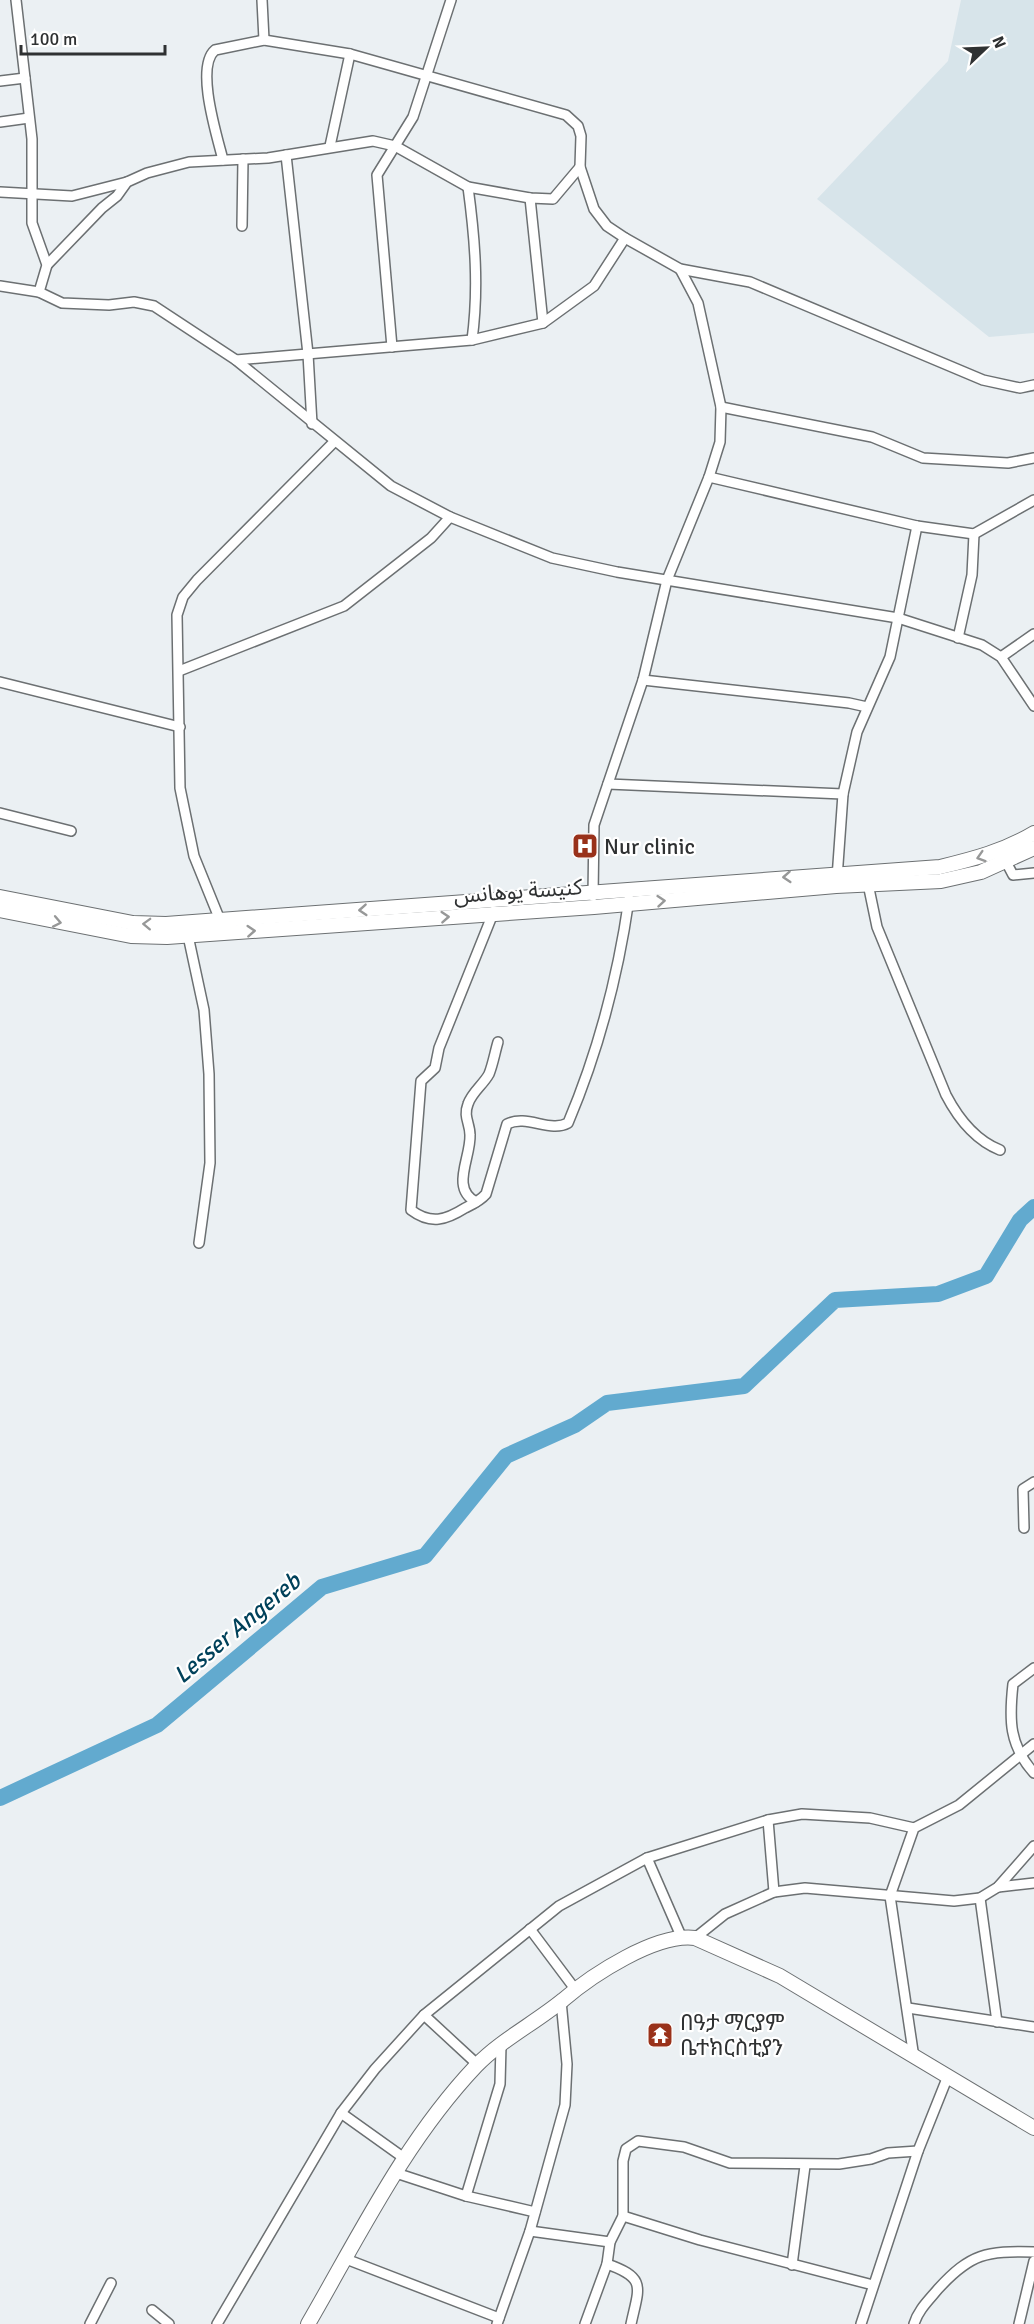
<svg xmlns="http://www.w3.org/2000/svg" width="1034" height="2324" viewBox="0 0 1034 2324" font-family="Signika,'Noto Sans Arabic','Noto Sans Ethiopic',sans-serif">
	<rect width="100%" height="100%" fill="#ebf0f3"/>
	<path fill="#d7e4ea" d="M961,0h73v333l-45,4 -172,-138 131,-138z"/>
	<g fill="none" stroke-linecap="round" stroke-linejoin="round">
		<path stroke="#62aacf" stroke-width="16" d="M0,1798l157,-73 165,-138 103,-31 81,-100 69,-31 32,-22 137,-17 91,-86 103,-6 48,-18 34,-56 14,-13"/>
		<g stroke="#6c7072" stroke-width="12">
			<g id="street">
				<path d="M16,0l16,139v84l15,42 -8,27"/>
				<path d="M262,0l2,40"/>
				<path d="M0,81l25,-3"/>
				<path d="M0,122l29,-4"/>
				<path d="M330,146l20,-92"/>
				<path d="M286,155l22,199 4,70"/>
				<path d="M223,160c-6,-24 -28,-93 -8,-110l49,-10 86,14 216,61 12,11 3,10 -1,31 14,42 13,17 18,12 55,31 70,13 233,98 37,8 14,-3"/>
				<path d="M468,187c7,52 11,101 4,153"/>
				<path d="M0,192l72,4 55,-14"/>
				<path d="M530,198l13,125"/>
				<path d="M242,226l1,-67"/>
				<path d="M47,265l55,-57 15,-12 10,-14 20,-9 42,-11 79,-4 105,-17 22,5 73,41 62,11 23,1 27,-32"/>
				<path d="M0,286l39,6 23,11 47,2 25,-3 20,4 82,54 155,126 59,31 102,41 65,14 281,46 84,27 19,12 33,49"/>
				<path d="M392,347l-15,-172 36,-58 38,-117"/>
				<path d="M236,360l236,-20 71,-17 51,-37 31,-48"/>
				<path d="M721,407l151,30 51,21 85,5 26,-5"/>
				<path d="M709,477l208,49 57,8 60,-34"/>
				<path d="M958,638l14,-63 2,-41"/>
				<path d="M1001,657l33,-23"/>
				<path d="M179,671l165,-65 87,-68 19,-21"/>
				<path d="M643,680l206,23 18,4"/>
				<path d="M0,682l180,45"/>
				<path d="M608,784l235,10"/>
				<path d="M0,813l71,18"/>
				<path d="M1003,856l10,19 21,-2"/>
				<path d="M837,878l6,-84 14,-62 33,-75 27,-131"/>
				<path d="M867,879l10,48 69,168c12,23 29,45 54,55"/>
				<path d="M593,896l1,-71 49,-145 24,-100 42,-103 11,-35 1,-35 -23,-104 -18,-34"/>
				<path d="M494,911l-55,137 -4,20 -14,13 -10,129c20,15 35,10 54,-2 8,-4 15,-7 21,-14l21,-70c20,-10 43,9 61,-1 30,-71 50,-147 61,-224"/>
				<path d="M222,925l-28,-69 -14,-68 -3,-173 6,-18 14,-17 137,-138"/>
				<path d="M187,931l17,79 5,64 1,89 -11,80"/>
				<path d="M476,1202c-26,-14 -5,-44 -6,-67 0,-12 -7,-18 -2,-31 4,-12 15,-19 21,-30 4,-10 6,-22 9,-32"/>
				<path d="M1024,1528l-1,-39 11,-7"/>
				<path d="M1034,1668l-21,16c-4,36 -4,61 21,89"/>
				<path d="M768,1820l6,72"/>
				<path d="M647,1858l34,78"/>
				<path d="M998,1887l36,-4"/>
				<path d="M980,1898l17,124"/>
				<path d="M530,1929l45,60"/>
				<path d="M695,1938l30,-24 49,-22 31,-4 149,13 26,-3 18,-11 36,-41"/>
				<path d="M908,2008l126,19"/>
				<path d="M424,2015l53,49"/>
				<path d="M914,2058l-24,-162 24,-68 45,-23 75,-61"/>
				<path d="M341,2113l63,45"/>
				<path d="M396,2173l70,23 69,16"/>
				<path d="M466,2196l34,-112 1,-39"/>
				<path d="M623,2216l77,24 173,45"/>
				<path d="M530,2231l80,11"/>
				<path d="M346,2259l153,59"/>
				<path d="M607,2264c40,14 32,23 24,60"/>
				<path d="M792,2265l13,-99"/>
				<path d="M152,2310l17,14"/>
				<path d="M90,2324l21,-41"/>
				<path d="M217,2324l124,-211 34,-44 49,-54 135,-109 88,-48 121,-38 34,-6 68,4 44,10"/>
				<path d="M497,2324l33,-93 35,-126 2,-41 -6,-63"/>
				<path d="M585,2324l22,-60 3,-22 13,-26v-55l3,-12 12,-8 46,6 46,16 109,1 32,-5 17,-6 30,-2"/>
				<path d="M861,2324l57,-173 30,-75"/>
				<path d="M914,2324c4,-14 15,-24 24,-35 33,-36 48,-38 96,-37"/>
				<path d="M1019,2324l15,-63"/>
			</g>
		</g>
		<g stroke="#6c7072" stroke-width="16">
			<g id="secondary">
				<path d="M0,897l133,26 33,1 774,-57c33,-8 64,-16 94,-34"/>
				<path d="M0,910l131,26 36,1 427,-30 242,-21 105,-5 40,-9 53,-24"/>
				<path d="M308,2324c51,-88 97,-183 168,-258 25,-26 59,-43 87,-66 29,-25 93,-67 132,-62l85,38 254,152"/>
			</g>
		</g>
		<use href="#street" stroke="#fff" stroke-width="9"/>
		<use href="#secondary" stroke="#fff" stroke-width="14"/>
	</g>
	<defs><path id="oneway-chevron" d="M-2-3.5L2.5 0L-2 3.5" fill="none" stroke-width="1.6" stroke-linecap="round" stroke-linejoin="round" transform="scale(1.5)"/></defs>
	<g stroke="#979898">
		<use href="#oneway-chevron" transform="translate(981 857) rotate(163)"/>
		<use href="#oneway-chevron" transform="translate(787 877) rotate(176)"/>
		<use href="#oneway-chevron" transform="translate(661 901) rotate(-5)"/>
		<use href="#oneway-chevron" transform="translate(363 910) rotate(176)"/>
		<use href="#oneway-chevron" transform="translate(445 917) rotate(-4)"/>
		<use href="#oneway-chevron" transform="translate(57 922) rotate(11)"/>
		<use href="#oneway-chevron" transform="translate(147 924) rotate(-178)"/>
		<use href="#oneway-chevron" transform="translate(251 931) rotate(-4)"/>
	</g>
	<defs>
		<g id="hospital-square" transform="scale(1.35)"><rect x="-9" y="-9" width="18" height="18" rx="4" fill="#99311a" stroke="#fff"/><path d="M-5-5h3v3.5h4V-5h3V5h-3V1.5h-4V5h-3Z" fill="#fff"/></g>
		<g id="temple-square" transform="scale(1.35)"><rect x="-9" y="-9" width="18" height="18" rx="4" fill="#99311a" stroke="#fff"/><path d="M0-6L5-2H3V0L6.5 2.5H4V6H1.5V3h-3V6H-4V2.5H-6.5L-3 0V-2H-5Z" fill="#fff"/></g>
	</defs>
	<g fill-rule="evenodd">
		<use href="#hospital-square" x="585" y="846"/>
		<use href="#temple-square" x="660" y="2035"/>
	</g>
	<g text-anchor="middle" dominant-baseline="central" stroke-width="4.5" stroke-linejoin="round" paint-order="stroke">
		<g font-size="22" fill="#2f3132" stroke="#fff" text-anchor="start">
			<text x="604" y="846">Nur clinic</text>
			<text x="680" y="2022">በዓታ ማርያም<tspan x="680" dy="25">ቤተክርስቲያን</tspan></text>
		</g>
		<g font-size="22" fill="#2f3132" stroke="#fff">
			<text transform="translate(518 891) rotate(-4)">كنيسة يوهانس</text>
		</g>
		<g font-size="24" font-style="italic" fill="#00415a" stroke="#fff">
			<text transform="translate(237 1628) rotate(-40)">Lesser Angereb</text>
		</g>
	</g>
	<g transform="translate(986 48) rotate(67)" stroke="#ffffff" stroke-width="4.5" paint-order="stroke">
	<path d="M0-4.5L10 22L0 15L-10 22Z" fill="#2f3132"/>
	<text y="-9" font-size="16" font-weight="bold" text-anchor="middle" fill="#2f3132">N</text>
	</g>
	<path d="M21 45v9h144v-9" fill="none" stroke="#2f3132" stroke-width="3"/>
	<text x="30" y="45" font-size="18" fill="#2f3132" stroke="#ffffff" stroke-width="4.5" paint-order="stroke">100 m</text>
</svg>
